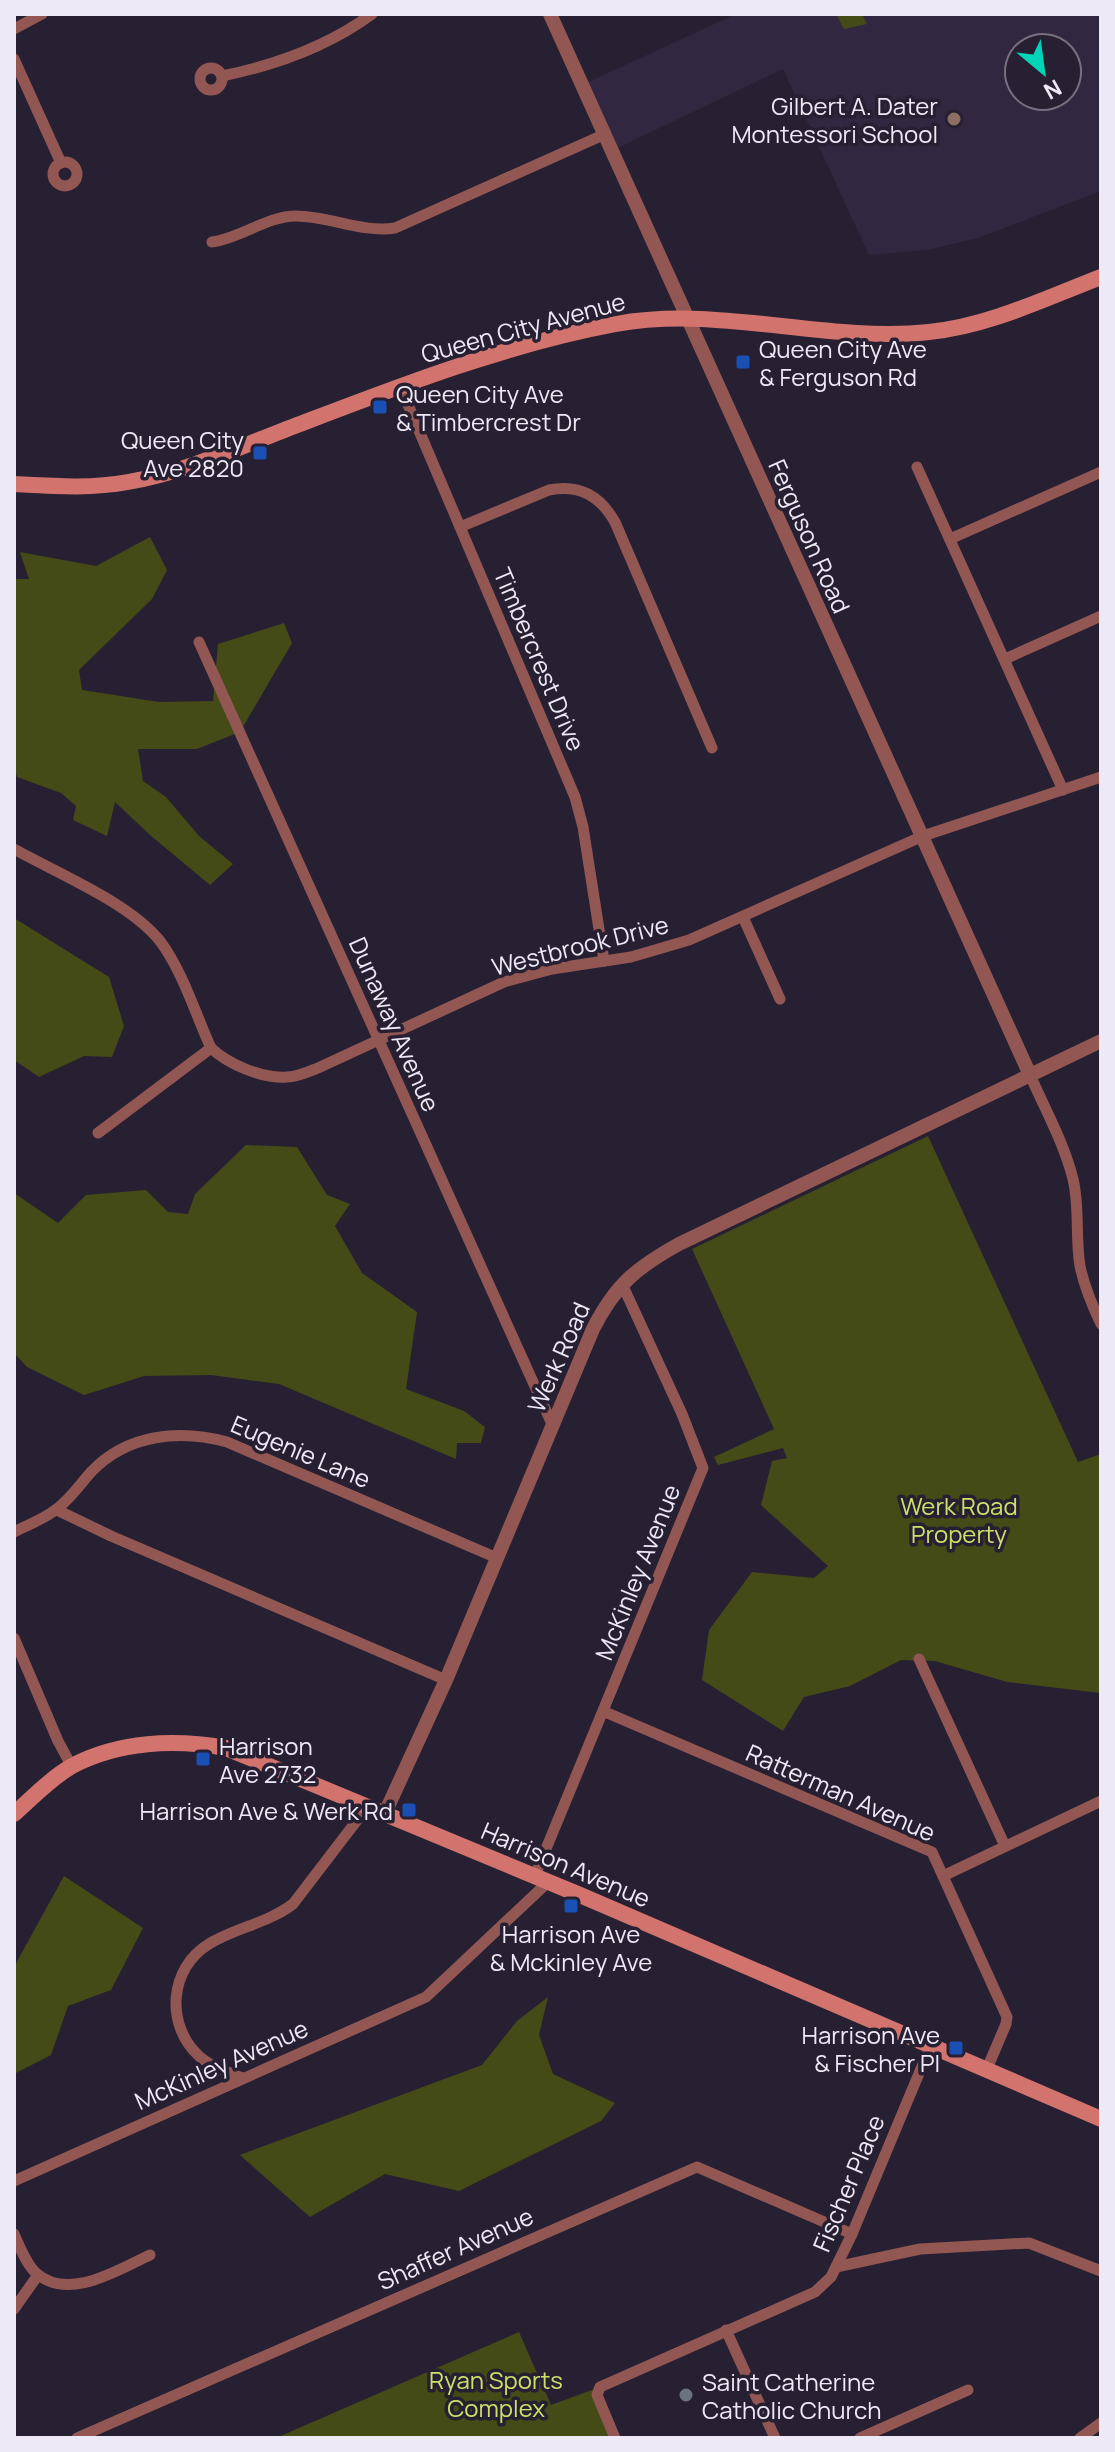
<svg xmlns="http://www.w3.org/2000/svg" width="1115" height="2452" viewBox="0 0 1115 2452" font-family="Manrope,sans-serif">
	<rect width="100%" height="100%" fill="#272032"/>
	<path fill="#322740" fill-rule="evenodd" d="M736,14h365v177l-123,47 -51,12 -58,5 -86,-186 -172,82 -29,-66zM1019,48h48v48h-48z"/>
	<g fill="#444b16">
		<path d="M836,14h26l5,10 -23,5z"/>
		<path d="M150,537l17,33 -15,29 -73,71 3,20 77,12 54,-1 5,-57 66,-21 8,20 -52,89 -43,17h-59l5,32 23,16 33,39 34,28 -23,21 -60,-50 -35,-33 -8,34 -34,-16 3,-14 -15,-13 -44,-16 -3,-10v-188h15l-9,-27 76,14z"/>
		<path d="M14,918l95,59 15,49 -12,31 -28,-1 -45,21 -25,-17z"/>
		<path d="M928,1136l150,326 23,-8v239l-94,-11 -72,-21 -34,-1 -51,26 -46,11 -21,34 -81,-51 7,-50 43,-58 62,6 14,-12 -67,-61 11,-44 15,-3 -4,-10 -65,17 -4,-8 60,-28 -82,-180z"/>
		<path d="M246,1145l51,2 30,48 23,9 -15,22 27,47 55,39 -11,77 58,22 21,16 -4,16h-24l-1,16 -177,-75 -68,-9 -67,1 -60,19 -57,-28 -13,-14v-160l44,30 28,-28 60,-5 22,22 20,2 7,-20z"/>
		<path d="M64,1876l79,52 -32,62 -43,16 -17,49 -37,19v-107z"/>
		<path d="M548,1997l-9,38 14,39 62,29 -14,18 -142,70 -74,-17 -75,43 -70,-62 242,-90 35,-44z"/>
		<path d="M519,2332l32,73 49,-18 15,51h-339z"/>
	</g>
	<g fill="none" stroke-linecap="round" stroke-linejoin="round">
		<g stroke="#935753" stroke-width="11">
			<path d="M14,29l28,-15"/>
			<path d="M14,59l47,104"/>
			<circle cx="211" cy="79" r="11"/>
			<path d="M222,76c54,-11 105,-29 150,-62"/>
			<circle cx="65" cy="174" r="12"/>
			<path d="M212,242c29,-4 55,-26 84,-26 33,0 65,17 99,12l208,-93"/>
			<path d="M400,386l175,411 8,30 21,134"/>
			<path d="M917,467l146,323"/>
			<path d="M460,527l89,-37c31,-6 51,6 66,32l97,226"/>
			<path d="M950,539l151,-67"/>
			<path d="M199,642l353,782"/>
			<path d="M1005,659l96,-43"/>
			<path d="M14,849c43,24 116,54 146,92 23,31 35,72 51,107 17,16 51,31 76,29 10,0 21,-5 31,-9l186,-86 48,-13 79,-12 58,-17 234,-104 178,-59"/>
			<path d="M743,917l37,82"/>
			<path d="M1030,1075c15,34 34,68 43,104 7,29 2,58 7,87 4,20 12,39 21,58"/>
			<path d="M98,1133l113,-85"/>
			<path d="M57,1510l54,26 335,144"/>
			<path d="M14,1532c14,-7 32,-14 44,-24 13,-10 23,-25 34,-37 36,-37 88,-42 135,-29l270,116"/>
			<path d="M14,1638l44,103 14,26"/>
			<path d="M919,1659l86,187"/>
			<path d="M605,1712l327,140 75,165 -1,7 -20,47"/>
			<path d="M943,1876l158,-75"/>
			<path d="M534,1878l169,-410 -21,-54 -60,-130"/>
			<path d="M243,2078c-15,-6 -32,-11 -44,-22 -34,-31 -30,-88 10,-112 26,-16 59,-21 84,-40l75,-98"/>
			<path d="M14,2181l412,-184 121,-114"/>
			<path d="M14,2234c6,13 12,30 22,39 33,29 83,-4 114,-18"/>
			<path d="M836,2267l84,-18 109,-6 72,28"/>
			<path d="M14,2309l24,-34"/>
			<path d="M726,2330l49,108"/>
			<path d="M77,2438l620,-271 155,67"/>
			<path d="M615,2438l-18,-43 3,-8 215,-95 16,-15 21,-43 78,-187"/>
			<path d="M860,2438l108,-48"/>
			<path d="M1080,2438l21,-15"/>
		</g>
		<g stroke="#935753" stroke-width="14">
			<path d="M550,14l480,1061"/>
			<path d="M385,1813l61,-133 147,-351c23,-45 43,-61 86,-85l422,-203"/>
		</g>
		<g stroke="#d2736d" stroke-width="16">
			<path d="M14,484c38,2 77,5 114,-2 59,-10 116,-37 172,-58 102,-39 208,-80 316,-100 104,-19 209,19 313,8 60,-6 117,-34 172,-55"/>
			<path d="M14,1814c18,-16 37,-36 58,-48 47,-25 103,-27 154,-18l354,147 521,224"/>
		</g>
	</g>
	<circle fill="#8d6e63" stroke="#272032" stroke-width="3" cx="954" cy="119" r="8"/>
	<g fill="#1a4fb4" stroke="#272032" stroke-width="3">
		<rect x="735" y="354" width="16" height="16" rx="4"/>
		<rect x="372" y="399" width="16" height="16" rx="4"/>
		<rect x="252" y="445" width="16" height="16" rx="4"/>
		<rect x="195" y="1751" width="16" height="16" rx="4"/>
		<rect x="401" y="1802" width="16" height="16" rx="4"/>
		<rect x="563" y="1898" width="16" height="16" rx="4"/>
		<rect x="948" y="2040" width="16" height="16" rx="4"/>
	</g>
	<circle fill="#6b7280" stroke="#272032" stroke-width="3" cx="686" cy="2395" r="8"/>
	<g text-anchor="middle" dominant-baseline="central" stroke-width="7" stroke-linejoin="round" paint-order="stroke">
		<g font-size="24" fill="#eee9f6" stroke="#272032" text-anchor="end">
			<text x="938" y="105">Gilbert A. Dater<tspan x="938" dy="28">Montessori School</tspan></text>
			<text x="759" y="348" text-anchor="start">Queen City Ave<tspan x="759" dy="28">&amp; Ferguson Rd</tspan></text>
			<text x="396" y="393" text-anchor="start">Queen City Ave<tspan x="396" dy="28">&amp; Timbercrest Dr</tspan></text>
			<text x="244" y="439">Queen City<tspan x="244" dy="28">Ave 2820</tspan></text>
			<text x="219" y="1745" text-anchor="start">Harrison<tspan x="219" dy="28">Ave 2732</tspan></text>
			<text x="393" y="1810">Harrison Ave &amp; Werk Rd</text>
			<text x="571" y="1933" text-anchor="middle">Harrison Ave<tspan x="571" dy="28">&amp; Mckinley Ave</tspan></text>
			<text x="940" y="2034">Harrison Ave<tspan x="940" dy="28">&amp; Fischer Pl</tspan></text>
			<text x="702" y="2381" text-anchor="start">Saint Catherine<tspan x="702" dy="28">Catholic Church</tspan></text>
		</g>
		<g font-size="24" fill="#eee9f6" stroke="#272032">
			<text transform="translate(523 327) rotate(-15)">Queen City Avenue</text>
			<text transform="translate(810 536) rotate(66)">Ferguson Road</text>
			<text transform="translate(540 659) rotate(67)">Timbercrest Drive</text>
			<text transform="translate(580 945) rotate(-14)">Westbrook Drive</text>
			<text transform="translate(395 1024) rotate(66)">Dunaway Avenue</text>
			<text transform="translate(558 1357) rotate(-66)">Werk Road</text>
			<text transform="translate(301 1451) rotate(23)">Eugenie Lane</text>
			<text transform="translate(637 1572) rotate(-68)">McKinley Avenue</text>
			<text transform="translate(841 1792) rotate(24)">Ratterman Avenue</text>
			<text transform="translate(566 1864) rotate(23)">Harrison Avenue</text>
			<text transform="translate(221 2064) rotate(-24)">McKinley Avenue</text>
			<text transform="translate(848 2183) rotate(-67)">Fischer Place</text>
			<text transform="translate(455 2248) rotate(-24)">Shaffer Avenue</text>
		</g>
		<g font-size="24" fill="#cde067" stroke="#272032">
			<text x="959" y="1505">Werk Road<tspan x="959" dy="28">Property</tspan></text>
			<text x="496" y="2379">Ryan Sports<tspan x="496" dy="28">Complex</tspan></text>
		</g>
	</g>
	<rect width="1115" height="2452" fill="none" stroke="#eee9f6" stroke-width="32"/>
	<g transform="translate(1043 72) rotate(151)"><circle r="38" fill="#272032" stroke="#777080" stroke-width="2"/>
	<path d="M0-6L14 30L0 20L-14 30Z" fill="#00d5b7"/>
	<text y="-12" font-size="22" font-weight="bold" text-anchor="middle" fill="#eee9f6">N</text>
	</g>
</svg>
